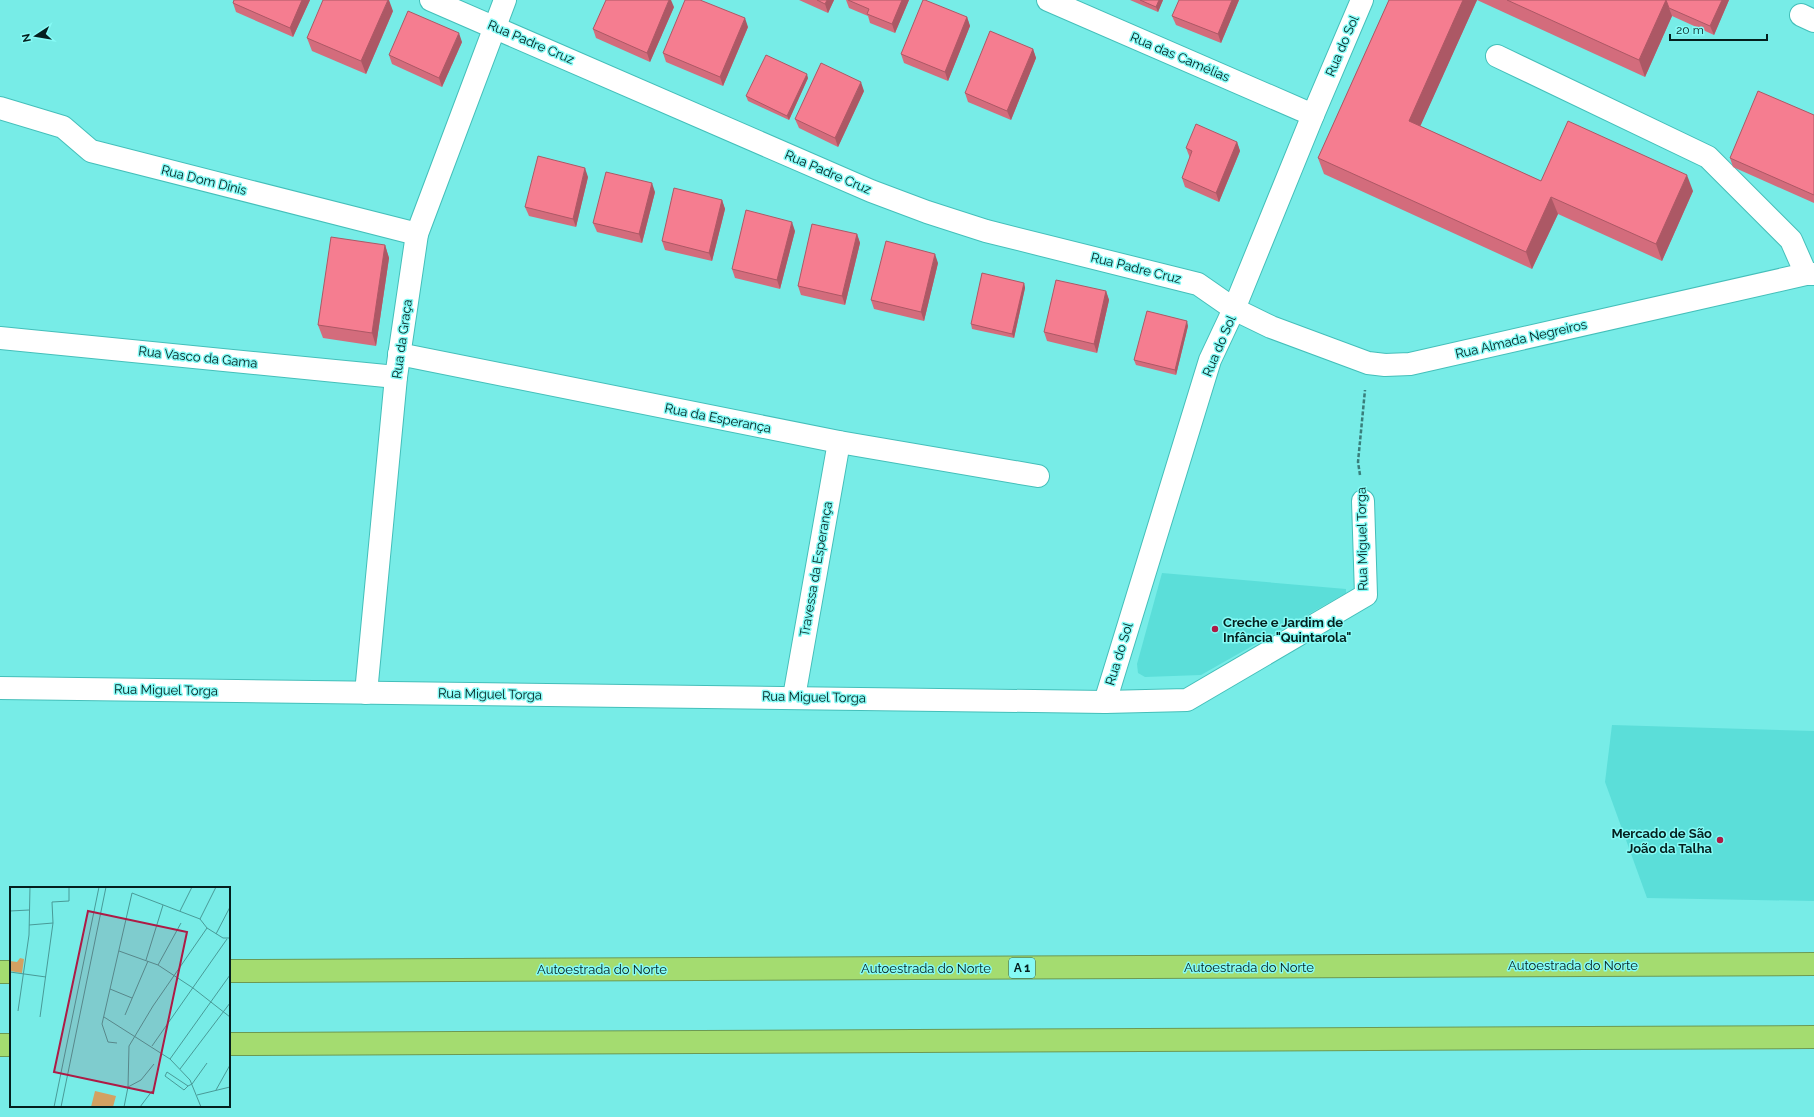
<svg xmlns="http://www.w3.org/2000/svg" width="1814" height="1117" viewBox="0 0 1814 1117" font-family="Raleway,sans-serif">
	<rect width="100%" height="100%" fill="#77ece7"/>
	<g fill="#5bded9">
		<path d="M1162,573l184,16v4l-145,82 -56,2 -7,-4 -1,-9z"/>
		<path d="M1612,725l202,6v170l-167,-3 -42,-116z"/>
	</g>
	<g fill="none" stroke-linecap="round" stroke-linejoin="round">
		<g stroke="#44bfba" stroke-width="24">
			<g id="minor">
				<path d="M431,0l440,191 56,21 59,19 212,53 36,25 37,18 97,36 17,2 25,-1 396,-90h8"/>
				<path d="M1048,0l265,115"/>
				<path d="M1801,15l13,6"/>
				<path d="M1497,56l211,101 83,83 15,34"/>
				<path d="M0,108l63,19 28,24 326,83"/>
				<path d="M0,338l396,39"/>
				<path d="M399,354l440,88 199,34"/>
				<path d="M0,688l1105,14 82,-2 179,-105 -3,-94"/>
				<path d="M366,693l30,-316 21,-143 88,-234"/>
				<path d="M794,697l45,-255"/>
				<path d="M1105,702l105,-342 24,-51 79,-194 49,-115"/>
			</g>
		</g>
		<g stroke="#6c9a53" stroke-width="24">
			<g id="highway">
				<path d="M229,971l1585,-7"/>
				<path d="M0,972h11"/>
				<path d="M229,1044l1585,-7"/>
				<path d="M0,1045h11"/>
			</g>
		</g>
		<path stroke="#397e7b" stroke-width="2.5" stroke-dasharray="4 2" stroke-linecap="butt" d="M1360,475l-2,-13 7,-72"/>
		<use href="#minor" stroke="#fff" stroke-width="22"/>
		<use href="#highway" stroke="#a4dc70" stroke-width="22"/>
	</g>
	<g fill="#d36c7c">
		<path d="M234,0h76l-17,37 -57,-25 -3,-9z"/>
		<path d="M799,0h35l-6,13z"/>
		<path d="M846,0h63l-14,33 -25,-10 -2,-7 -19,-8z"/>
		<path d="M1130,0h33l-5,12z"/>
		<path d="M1239,0l-18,43 -45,-18 -4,-9z"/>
		<path d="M1389,0h340l-15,35 -42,-19 -27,61 -168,-77 -57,126 121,55 152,10 -31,70 -104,-47 -26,55 -208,-95 -6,-16z"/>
		<path d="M674,7l-24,55 -54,-24 -3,-9z"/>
		<path d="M393,11l-27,63 -54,-23 -5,-13z"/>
		<path d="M967,17l3,9 -22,55 -44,-18 -3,-9z"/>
		<path d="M748,27l-25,59 -57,-24 -3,-9z"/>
		<path d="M462,42l-20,45 -50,-23 -3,-9z"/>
		<path d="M1033,49l3,9 -25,62 -43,-18 -3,-9z"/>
		<path d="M808,78l-19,42 -41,-19 -2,-5z"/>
		<path d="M864,91l-26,56 -39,-19 -4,-9z"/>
		<path d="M1814,115v88l-81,-36 -3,-9z"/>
		<path d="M1237,142l3,9 -21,51 -34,-15 -3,-9 8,-20 -4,-10z"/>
		<path d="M588,177l-12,50 -47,-11 -4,-9z"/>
		<path d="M655,192l-13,51 -45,-11 -4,-9z"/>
		<path d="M722,200l3,9 -13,52 -47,-11 -3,-9z"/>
		<path d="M795,231l-15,58 -45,-11 -3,-9z"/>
		<path d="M857,234l3,9 -15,62 -44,-10 -3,-9z"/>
		<path d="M385,245l4,13 -13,88 -53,-8 -5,-13z"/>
		<path d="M938,263l-14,58 -50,-12 -3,-9z"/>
		<path d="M1024,283l1,5 -11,50 -42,-9 -1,-5z"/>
		<path d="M1106,291l3,9 -12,53 -50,-12 -3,-9z"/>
		<path d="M1188,326l-12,49 -40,-10 -2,-5z"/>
	</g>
	<g fill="#ac5865">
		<path d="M302,0h8l-17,37 -3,-9z"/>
		<path d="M388,0h1l4,11 -27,63 -5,-13z"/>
		<path d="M669,0h2l3,7 -24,55 -3,-9z"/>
		<path d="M827,0h7l-6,13 -3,-9z"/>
		<path d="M902,0h7l-14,33 -3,-9z"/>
		<path d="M1159,0h4l-5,12 -2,-5z"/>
		<path d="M1232,0h7l-18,43 -3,-9z"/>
		<path d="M1463,0h14l-62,138 -6,-17z"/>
		<path d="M1666,0l6,16 -27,61 -6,-17z"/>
		<path d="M1722,0h7l-15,35 -4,-9z"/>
		<path d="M967,17l3,9 -22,55 -3,-9z"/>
		<path d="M745,18l3,9 -25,59 -3,-9z"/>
		<path d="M459,33l3,9 -20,45 -3,-9z"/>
		<path d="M1033,49l3,9 -25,62 -4,-9z"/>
		<path d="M807,74l1,4 -19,42 -2,-4z"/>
		<path d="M861,82l3,9 -26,56 -3,-9z"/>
		<path d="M1237,142l3,9 -21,51 -3,-9z"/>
		<path d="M585,168l3,9 -12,50 -3,-8z"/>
		<path d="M1687,175l6,16 -31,70 -6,-17z"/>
		<path d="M652,183l3,9 -13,51 -3,-9z"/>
		<path d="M1551,197l7,17 -26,55 -6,-17z"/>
		<path d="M722,200l3,9 -13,52 -3,-8z"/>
		<path d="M792,222l3,9 -15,58 -3,-9z"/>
		<path d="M857,234l3,9 -15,62 -3,-9z"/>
		<path d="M385,245l4,13 -13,88 -4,-13z"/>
		<path d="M935,254l3,9 -14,58 -3,-9z"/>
		<path d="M1024,283l1,5 -11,50 -2,-4z"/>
		<path d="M1106,291l3,9 -12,53 -3,-9z"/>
		<path d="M1187,321l1,5 -12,49 -1,-5z"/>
	</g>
	<g fill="#f57d90" stroke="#ac5865">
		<path d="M234,0h68l-12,28 -57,-25z"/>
		<path d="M323,0h65l-27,61 -54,-23z"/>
		<path d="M606,0h63l-22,53 -54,-24z"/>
		<path d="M685,0h15l45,18 -25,59 -57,-24z"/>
		<path d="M817,0h10l-2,4z"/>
		<path d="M848,0h54l-10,24 -25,-10 2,-5z"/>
		<path d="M923,0h2l42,17 -22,55 -44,-18z"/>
		<path d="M1140,0h19l-3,7z"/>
		<path d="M1179,0h53l-14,34 -46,-18z"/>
		<path d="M1389,0h74l-54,121 132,60 27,-60 119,54 -31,69 -105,-47 -25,55 -208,-94z"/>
		<path d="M1507,0h159l-27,60z"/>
		<path d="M1666,0h56l-12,26 -41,-18z"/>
		<path d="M408,11l51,22 -20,45 -50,-23z"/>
		<path d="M990,31l43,18 -26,62 -42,-18z"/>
		<path d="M766,55l41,19 -20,42 -41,-20z"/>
		<path d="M821,63l40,19 -26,56 -40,-19z"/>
		<path d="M1758,91l56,24v80l-84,-37z"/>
		<path d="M1196,124l41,18 -21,51 -34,-15 10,-27 -6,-3z"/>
		<path d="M538,156l47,12 -12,51 -48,-12z"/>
		<path d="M606,172l46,11 -13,51 -46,-11z"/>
		<path d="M674,188l48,12 -13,53 -47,-12z"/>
		<path d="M746,210l46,12 -15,58 -45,-11z"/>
		<path d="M812,224l45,10 -15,62 -44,-10z"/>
		<path d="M331,237l54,8 -13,88 -54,-8z"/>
		<path d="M886,241l49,13 -14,58 -50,-12z"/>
		<path d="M982,273l42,10 -12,51 -41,-10z"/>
		<path d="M1056,280l50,11 -12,53 -50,-12z"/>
		<path d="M1147,311l40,10 -12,49 -41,-10z"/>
	</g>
	<g fill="#ae1a45" stroke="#85faf5" stroke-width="1.5">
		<circle cx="1215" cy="629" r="4"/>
		<circle cx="1720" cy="840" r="4"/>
	</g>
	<g text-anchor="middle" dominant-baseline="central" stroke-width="3" stroke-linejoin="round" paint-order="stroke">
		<rect fill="#85faf5" stroke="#2b615e" stroke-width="1" x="1009" y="958" width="26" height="20" rx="3"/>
		<g font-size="12" font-weight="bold" fill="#041f1e">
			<text x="1022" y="968">A 1</text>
		</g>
		<g font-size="13" fill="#041f1e" stroke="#85faf5">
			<text transform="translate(531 42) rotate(23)">Rua Padre Cruz</text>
			<text transform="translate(1342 46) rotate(-67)">Rua do Sol</text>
			<text transform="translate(1180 57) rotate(23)">Rua das Camélias</text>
			<text transform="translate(828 172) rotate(23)">Rua Padre Cruz</text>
			<text transform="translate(204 180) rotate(14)">Rua Dom Dinis</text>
			<text transform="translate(1136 268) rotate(14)">Rua Padre Cruz</text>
			<text transform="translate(402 339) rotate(-82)">Rua da Graça</text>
			<text transform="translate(1521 339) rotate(-13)">Rua Almada Negreiros</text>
			<text transform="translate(1219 346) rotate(-67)">Rua do Sol</text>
			<text transform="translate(198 357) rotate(6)">Rua Vasco da Gama</text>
			<text transform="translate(718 418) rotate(11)">Rua da Esperança</text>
			<text transform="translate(1362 539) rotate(-91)">Rua Miguel Torga</text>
			<text transform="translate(816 569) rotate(-80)">Travessa da Esperança</text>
			<text transform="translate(1119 654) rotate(-73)">Rua do Sol</text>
			<text transform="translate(166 690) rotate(1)">Rua Miguel Torga</text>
			<text transform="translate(490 694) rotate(1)">Rua Miguel Torga</text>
			<text transform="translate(814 697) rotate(1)">Rua Miguel Torga</text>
			<text x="1573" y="965">Autoestrada do Norte</text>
			<text x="1249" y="967">Autoestrada do Norte</text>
			<text x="926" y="968">Autoestrada do Norte</text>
			<text x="602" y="969">Autoestrada do Norte</text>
		</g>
		<g font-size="13" font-weight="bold" fill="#041f1e" stroke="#85faf5" text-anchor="start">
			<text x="1223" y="622">Creche e Jardim de<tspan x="1223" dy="15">Infância "Quintarola"</tspan></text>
			<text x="1712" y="833" text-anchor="end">Mercado de São<tspan x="1712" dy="15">João da Talha</tspan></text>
		</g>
	</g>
	<g transform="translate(10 887)">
		<rect width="220" height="220" fill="#77ece7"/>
		<path d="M0,70v4l7,1 3,-4 4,1 -2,14 -12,-2zM85,204l21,5 -3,11h-22z" fill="#d3a162"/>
		<path fill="none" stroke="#499a97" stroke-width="1" d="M0,24l19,-1M170,24l12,-24M190,32l16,-32M19,38l24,-2M206,47l14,-27M109,64l39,14 35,23 37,29M136,73l17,-55M148,78l23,-42M0,85l36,5M100,102l22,9M8,124l11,-76 1,-48M115,128l23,-54M30,130l13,-94 -1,-21 17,-1v-14M94,130l66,42 20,21 11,27M107,156l-9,-1 -6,-18 30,-131 68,26 7,9 16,10h7M142,159l75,-107M160,172l60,-84M170,182l50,-66M178,199l-4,4 -19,-14 2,-4 21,14 4,-2 15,-21M118,200l13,-7 13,-16M206,203l14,-25M187,208l33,-8M44,220l45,-220M51,220l45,-220M114,220l4,-20 1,-41 24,-40 54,-78M130,220l12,-16"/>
		<path fill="#ae1a45" fill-opacity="0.15" stroke="#ae1a45" stroke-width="2" d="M78,24l99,21 -34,161 -99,-21z"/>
		<rect width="220" height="220" fill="none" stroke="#041f1e" stroke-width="2"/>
	</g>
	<g transform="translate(36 36) rotate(258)" stroke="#85faf5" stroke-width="3" paint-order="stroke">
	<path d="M0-3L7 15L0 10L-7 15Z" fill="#041f1e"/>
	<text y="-6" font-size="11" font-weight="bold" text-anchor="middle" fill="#041f1e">N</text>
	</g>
	<path d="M1670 34v6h97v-6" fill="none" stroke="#041f1e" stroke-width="2"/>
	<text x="1676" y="34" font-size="12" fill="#041f1e" stroke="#85faf5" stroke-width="3" paint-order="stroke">20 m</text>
</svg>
